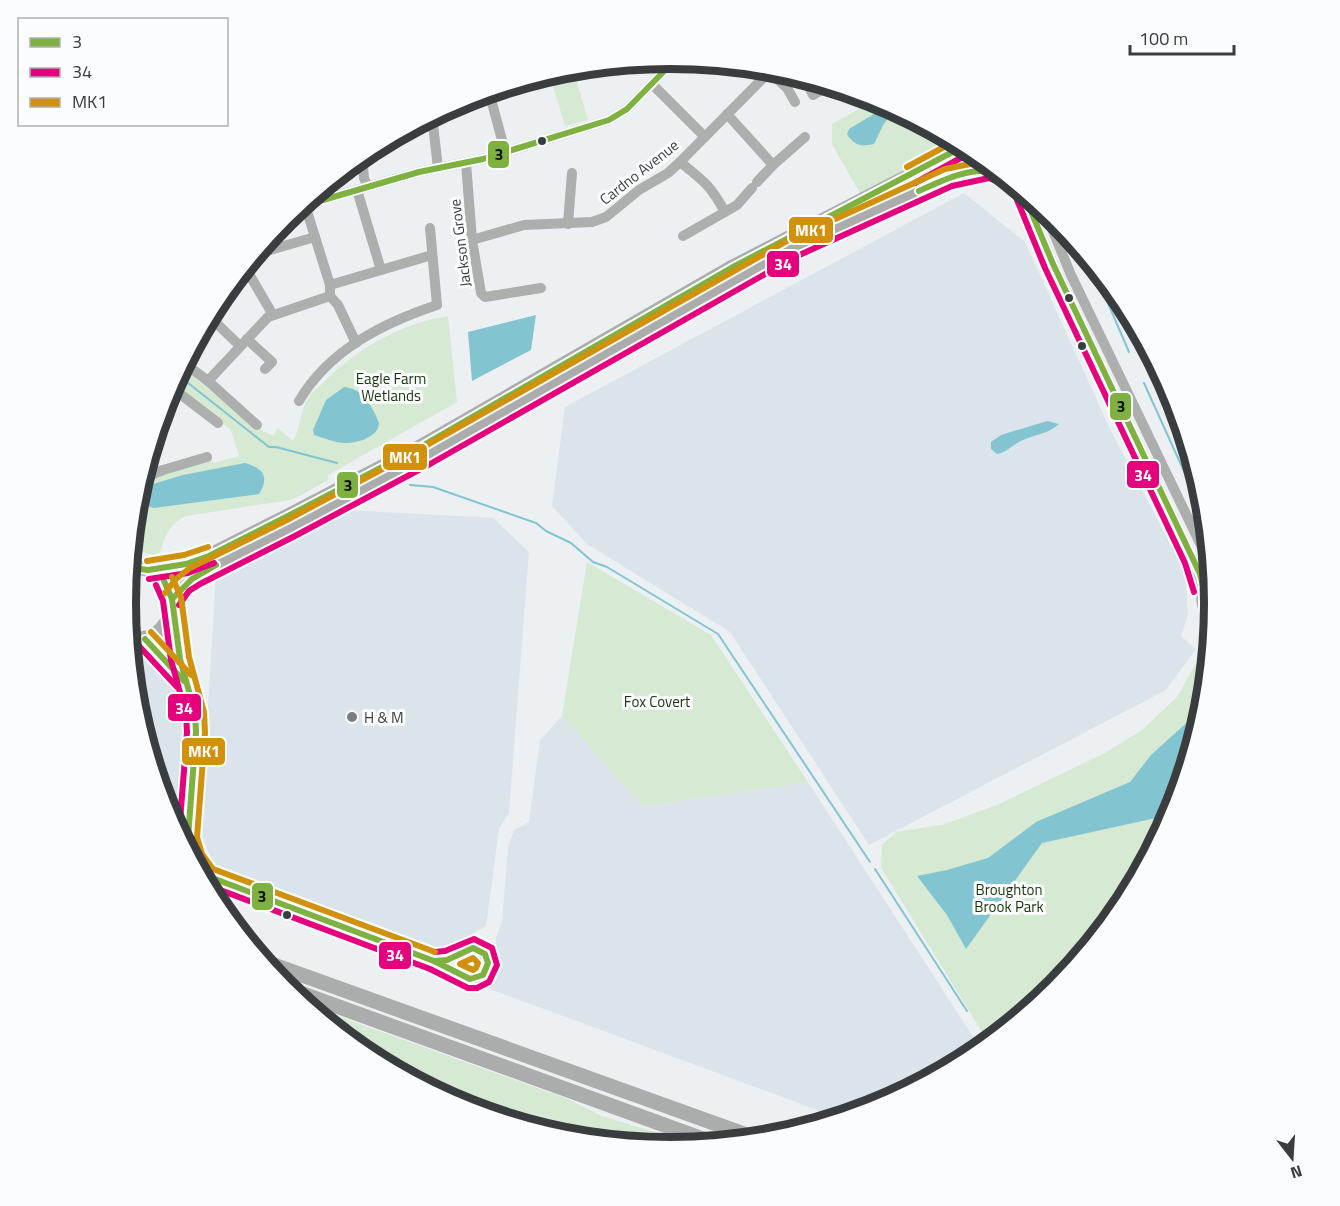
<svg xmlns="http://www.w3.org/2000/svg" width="1340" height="1206" viewBox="0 0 1340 1206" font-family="'Titillium Web',sans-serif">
	<rect width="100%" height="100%" fill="#ecf0f3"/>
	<g fill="#dbe3eb">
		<path d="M964,193l61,49 86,189 74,141 3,43 -7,21 15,13 -30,41 -297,155 -139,-213 -143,-88 -35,-38 13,-99z"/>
		<path d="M1106,280l17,21 50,94 31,104z"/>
		<path d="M347,510l146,8 36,34 -20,261 -10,15 -13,98 -42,25 -210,-71 -20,-16 -14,-31 16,-256z"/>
		<path d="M142,653l21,10 26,62 -10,108 -12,-22 -31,-102 -5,-51z"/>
		<path d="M562,716l82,91 164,-25 173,267 -9,7 -94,50 -39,12 -349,-129 7,-16 -1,-35 6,-16 6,-75 6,-17 15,-8 11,-82z"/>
	</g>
	<g fill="#d6e9d3">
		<path d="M573,68l15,52 -23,6 -16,-53z"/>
		<path d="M876,99l85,45 -100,51 -29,-51v-20z"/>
		<path d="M448,316l9,86 -129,73v5l-30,17 -8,3 -104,16c-17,8 -21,20 -26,37l-7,2 -22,-7 5,-52 7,-21 66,-22 4,10 26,-7 -8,-26 -59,-45 9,-18 79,62 13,7 5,-8 15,13c8,-13 7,-32 16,-44 4,-6 11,-11 17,-17 32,-32 76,-57 122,-64z"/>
		<path d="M587,562l124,73 97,147 -165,25 -81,-91z"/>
		<path d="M1210,647l-6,63 -31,102 -50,94 -68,82 -66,55 -108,-175 1,-23 14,-13 49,-8 52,-19 108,-52 37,-23 35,-33 18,-32z"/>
		<path d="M304,1004l264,95 34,17 95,29 -27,2 -107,-10 -102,-31 -94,-50z"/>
	</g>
	<g fill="#82c5d1">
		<path d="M889,105l12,7c-19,6 -18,16 -27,32 -12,3 -20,2 -27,-10l2,-5z"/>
		<path d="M536,315l-5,35 -59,31 -4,-49z"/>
		<path d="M344,387c18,1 29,20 35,36 0,14 -23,21 -36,20 -10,-1 -19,-5 -29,-8l-1,-5 13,-30z"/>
		<path d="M1047,421l12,3c-11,10 -23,10 -36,16 -10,4 -15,12 -26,14l-6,-5v-7l10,-7z"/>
		<path d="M245,463c18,5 25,14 14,31l-105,14c-10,-2 -13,-9 -11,-19l3,-3 37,-11z"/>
		<path d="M1204,707l-35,111h-13l-114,25 -76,106 -19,-34 -30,-39 30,-6 41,-12 48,-36 94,-40 21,-27z"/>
	</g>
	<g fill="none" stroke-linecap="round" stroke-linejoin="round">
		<g stroke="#82c5d1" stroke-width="2">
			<path d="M1095,273l34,79"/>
			<path d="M178,375l91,72h7l61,16"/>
			<path d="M1144,383l62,137"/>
			<path d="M410,485l23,2 103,36 10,8 25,12 22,19 14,5 111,67 152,228"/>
			<path d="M875,869l92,142"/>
		</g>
		<g stroke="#adaeae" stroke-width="10">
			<path d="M765,68l22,20 8,14"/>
			<path d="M804,77l9,18 17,-10"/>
			<path d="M652,84l53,53"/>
			<path d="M489,92l16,59"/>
			<path d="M727,114l46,51"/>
			<path d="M432,116l6,52"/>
			<path d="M420,122v8"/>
			<path d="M362,155l2,23 4,9"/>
			<path d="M680,162c24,19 30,23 45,50l12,-7 15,-17"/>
			<path d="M466,163l6,77 9,53 4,4 56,-9"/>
			<path d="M757,182l16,-17 32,-28"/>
			<path d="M357,190l24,80"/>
			<path d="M1023,192l30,72 140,296 10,29"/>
			<path d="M298,207l121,-35 64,-13 126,-39 18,-11 49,-50"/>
			<path d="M1044,209l27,66 140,291"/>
			<path d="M568,224l4,-51"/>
			<path d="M683,236l42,-24"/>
			<path d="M472,240l52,-15 68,-3 14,-5 33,-27 29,-17 12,-11 89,-90"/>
			<path d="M256,254l59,-17"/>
			<path d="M245,267l28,48"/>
			<path d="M330,285l102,-30"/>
			<path d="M330,296l8,9 18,38"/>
			<path d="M209,316l31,30"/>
			<path d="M247,339l25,23 -7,7"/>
			<path d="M184,363l24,18 49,44"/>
			<path d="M208,381l60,-64 62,-21v-11l-25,-80"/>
			<path d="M171,387l47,36"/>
			<path d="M299,401c30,-51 84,-78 138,-96l-7,-77"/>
			<path d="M164,406l13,-14"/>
			<path d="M141,479l22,-9 44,-13"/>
			<path d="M1212,579c-15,12 -14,30 1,41"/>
			<path d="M173,610l7,49 15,54 1,19 -8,106 6,20 13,18 227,85 36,18h5l8,-4 5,-12 -3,-9 -12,-6 -26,12 -13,1"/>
			<path d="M145,639l14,13 25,29"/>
		</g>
		<g stroke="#abacac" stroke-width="15">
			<path d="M972,150l7,12 16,9"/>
			<path d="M129,569c54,-12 59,77 0,70"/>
			<path d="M148,570l38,-6 23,-8 77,-39 129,-67 316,-182 209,-108 24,-14"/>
			<path d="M172,599l11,-14 12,-9 94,-47 137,-73 365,-207 158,-72 40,-8"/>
			<path d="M263,961l495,178"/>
			<path d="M284,987l430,156"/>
		</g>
		<g stroke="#fbfcfe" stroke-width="10">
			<g id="bus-1">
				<path d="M919,191c26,-12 51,-24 80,-19"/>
				<path d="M1023,192l30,72 147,310 3,12v24l10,10"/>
				<path d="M299,207l120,-35 64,-13 126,-39 18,-11 49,-50"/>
				<path d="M132,568l16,2 38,-6 23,-8 77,-39 129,-67 316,-182 233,-122"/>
				<path d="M164,581l8,18 8,60 15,54 1,19 -8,106 6,20 13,18 227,85"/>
				<path d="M172,599l20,-20 24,-14"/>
				<path d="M145,639l39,42"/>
				<path d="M473,948l12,6 3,9 -5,12 -13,4 -36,-18 13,-1z"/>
			</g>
		</g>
		<g stroke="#fbfcfe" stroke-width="10">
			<g id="bus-2">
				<path d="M915,183l53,-29"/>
				<path d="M1015,195l30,73 140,295 9,29"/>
				<path d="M149,579l39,-6 26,-10"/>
				<path d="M156,585l7,16 8,59 15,54 1,18 -8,102"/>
				<path d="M179,605l10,-14 11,-7 93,-47 137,-73 365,-207 157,-71 37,-8 7,3"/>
				<path d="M139,646l38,41"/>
				<path d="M207,885l223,84 38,19h9l12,-6 8,-17 -5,-17 -18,-9 -29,12 -10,1"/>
			</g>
		</g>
		<g stroke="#fbfcfe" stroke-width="10">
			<g id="bus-3">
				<path d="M907,167l48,-26"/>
				<path d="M147,561l37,-6 24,-8"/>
				<path d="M172,577l9,20 8,60 15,55 1,21 -8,104 5,17 11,15 222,83"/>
				<path d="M165,593l11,-14 14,-11 95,-47 137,-73 365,-207 158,-72 40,-8"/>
				<path d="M151,632l40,43"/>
				<path d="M473,958l5,5 -2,5 -3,2 -13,-6z"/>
			</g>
		</g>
		<use href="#bus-1" stroke="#7fb140" stroke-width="6"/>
		<use href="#bus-2" stroke="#e5007d" stroke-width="6"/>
		<use href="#bus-3" stroke="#d1910d" stroke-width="6"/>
	</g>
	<g fill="#3a3d3f" stroke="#fbfcfe" stroke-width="2">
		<circle cx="542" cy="141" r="5"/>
		<circle cx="1069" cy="298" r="5"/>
		<circle cx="1082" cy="346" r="5"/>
		<circle cx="287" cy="915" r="5"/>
	</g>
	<circle fill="#787c7e" stroke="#fbfcfe" stroke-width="2" cx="352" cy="717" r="6"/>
	<g text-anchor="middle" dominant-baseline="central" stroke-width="6" stroke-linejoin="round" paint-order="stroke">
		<g font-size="15" fill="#3a3d3f" stroke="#fbfcfe">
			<text transform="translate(639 172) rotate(-38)">Cardno Avenue</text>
			<text transform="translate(460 243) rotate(-97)">Jackson Grove</text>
		</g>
		<g font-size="15" fill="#19350d" stroke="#fbfcfe">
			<text x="391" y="378">Eagle Farm<tspan x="391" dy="17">Wetlands</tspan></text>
			<text x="657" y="701">Fox Covert</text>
			<text x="1009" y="889">Broughton<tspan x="1009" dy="17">Brook Park</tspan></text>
		</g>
		<g font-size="15" fill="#3a3d3f" stroke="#fbfcfe" text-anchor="start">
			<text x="364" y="717">H &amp; M</text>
		</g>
	</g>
	<path d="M0 0H1340V1206H0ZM136 603a534 534 0 1 1 1068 0a534 534 0 1 1-1068 0Z" fill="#fbfcfe" fill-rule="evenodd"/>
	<path fill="none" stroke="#3a3d3f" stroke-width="8" d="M136 603a534 534 0 1 1 1068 0a534 534 0 1 1-1068 0Z"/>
	<g stroke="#fbfcfe" stroke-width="2">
		<rect x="487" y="140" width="23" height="29" rx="6" fill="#7fb140"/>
		<rect x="788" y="216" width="46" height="28" rx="6" fill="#d1910d"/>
		<rect x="766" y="250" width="34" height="28" rx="6" fill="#e5007d"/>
		<rect x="1109" y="392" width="23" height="29" rx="6" fill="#7fb140"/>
		<rect x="382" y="443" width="46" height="28" rx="6" fill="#d1910d"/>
		<rect x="1126" y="460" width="34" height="29" rx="6" fill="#e5007d"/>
		<rect x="336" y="471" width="23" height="28" rx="6" fill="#7fb140"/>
		<rect x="167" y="693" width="35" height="29" rx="6" fill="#e5007d"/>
		<rect x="181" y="737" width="45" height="29" rx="6" fill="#d1910d"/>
		<rect x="251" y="882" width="23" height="29" rx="6" fill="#7fb140"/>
		<rect x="378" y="941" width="34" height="29" rx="6" fill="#e5007d"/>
	</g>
	<g font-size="16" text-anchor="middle" font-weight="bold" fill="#fff">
		<text x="811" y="236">MK1</text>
		<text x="783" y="270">34</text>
		<text x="405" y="463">MK1</text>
		<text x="1143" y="481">34</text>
		<text x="184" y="714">34</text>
		<text x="204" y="757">MK1</text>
		<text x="395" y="961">34</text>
	</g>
	<g font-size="16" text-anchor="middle" font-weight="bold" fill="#111">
		<text x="499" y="160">3</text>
		<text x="1121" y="412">3</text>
		<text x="348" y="491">3</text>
		<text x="262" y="902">3</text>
	</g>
	<rect x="18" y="18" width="210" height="108" fill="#fbfcfe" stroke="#aeb0b2" stroke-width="1.5"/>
	<rect x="30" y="38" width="30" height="9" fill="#7fb140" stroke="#aeb0b2" stroke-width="1.5"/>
	<text x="72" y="48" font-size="18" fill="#3a3d3f">3</text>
	<rect x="30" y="68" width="30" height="9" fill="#e5007d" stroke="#aeb0b2" stroke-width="1.5"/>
	<text x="72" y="78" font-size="18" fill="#3a3d3f">34</text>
	<rect x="30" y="98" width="30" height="9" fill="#d1910d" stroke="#aeb0b2" stroke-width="1.5"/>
	<text x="72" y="108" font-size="18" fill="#3a3d3f">MK1</text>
	<g transform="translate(1292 1158) rotate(163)" stroke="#fbfcfe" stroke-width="4.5" paint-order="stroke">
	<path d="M0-4.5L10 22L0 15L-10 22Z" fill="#3a3d3f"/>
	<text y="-9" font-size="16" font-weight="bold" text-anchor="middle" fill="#3a3d3f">N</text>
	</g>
	<path d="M1130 45v9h104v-9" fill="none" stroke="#3a3d3f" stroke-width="3"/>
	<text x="1139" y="45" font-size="18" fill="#3a3d3f" stroke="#fbfcfe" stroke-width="4.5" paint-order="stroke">100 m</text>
</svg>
